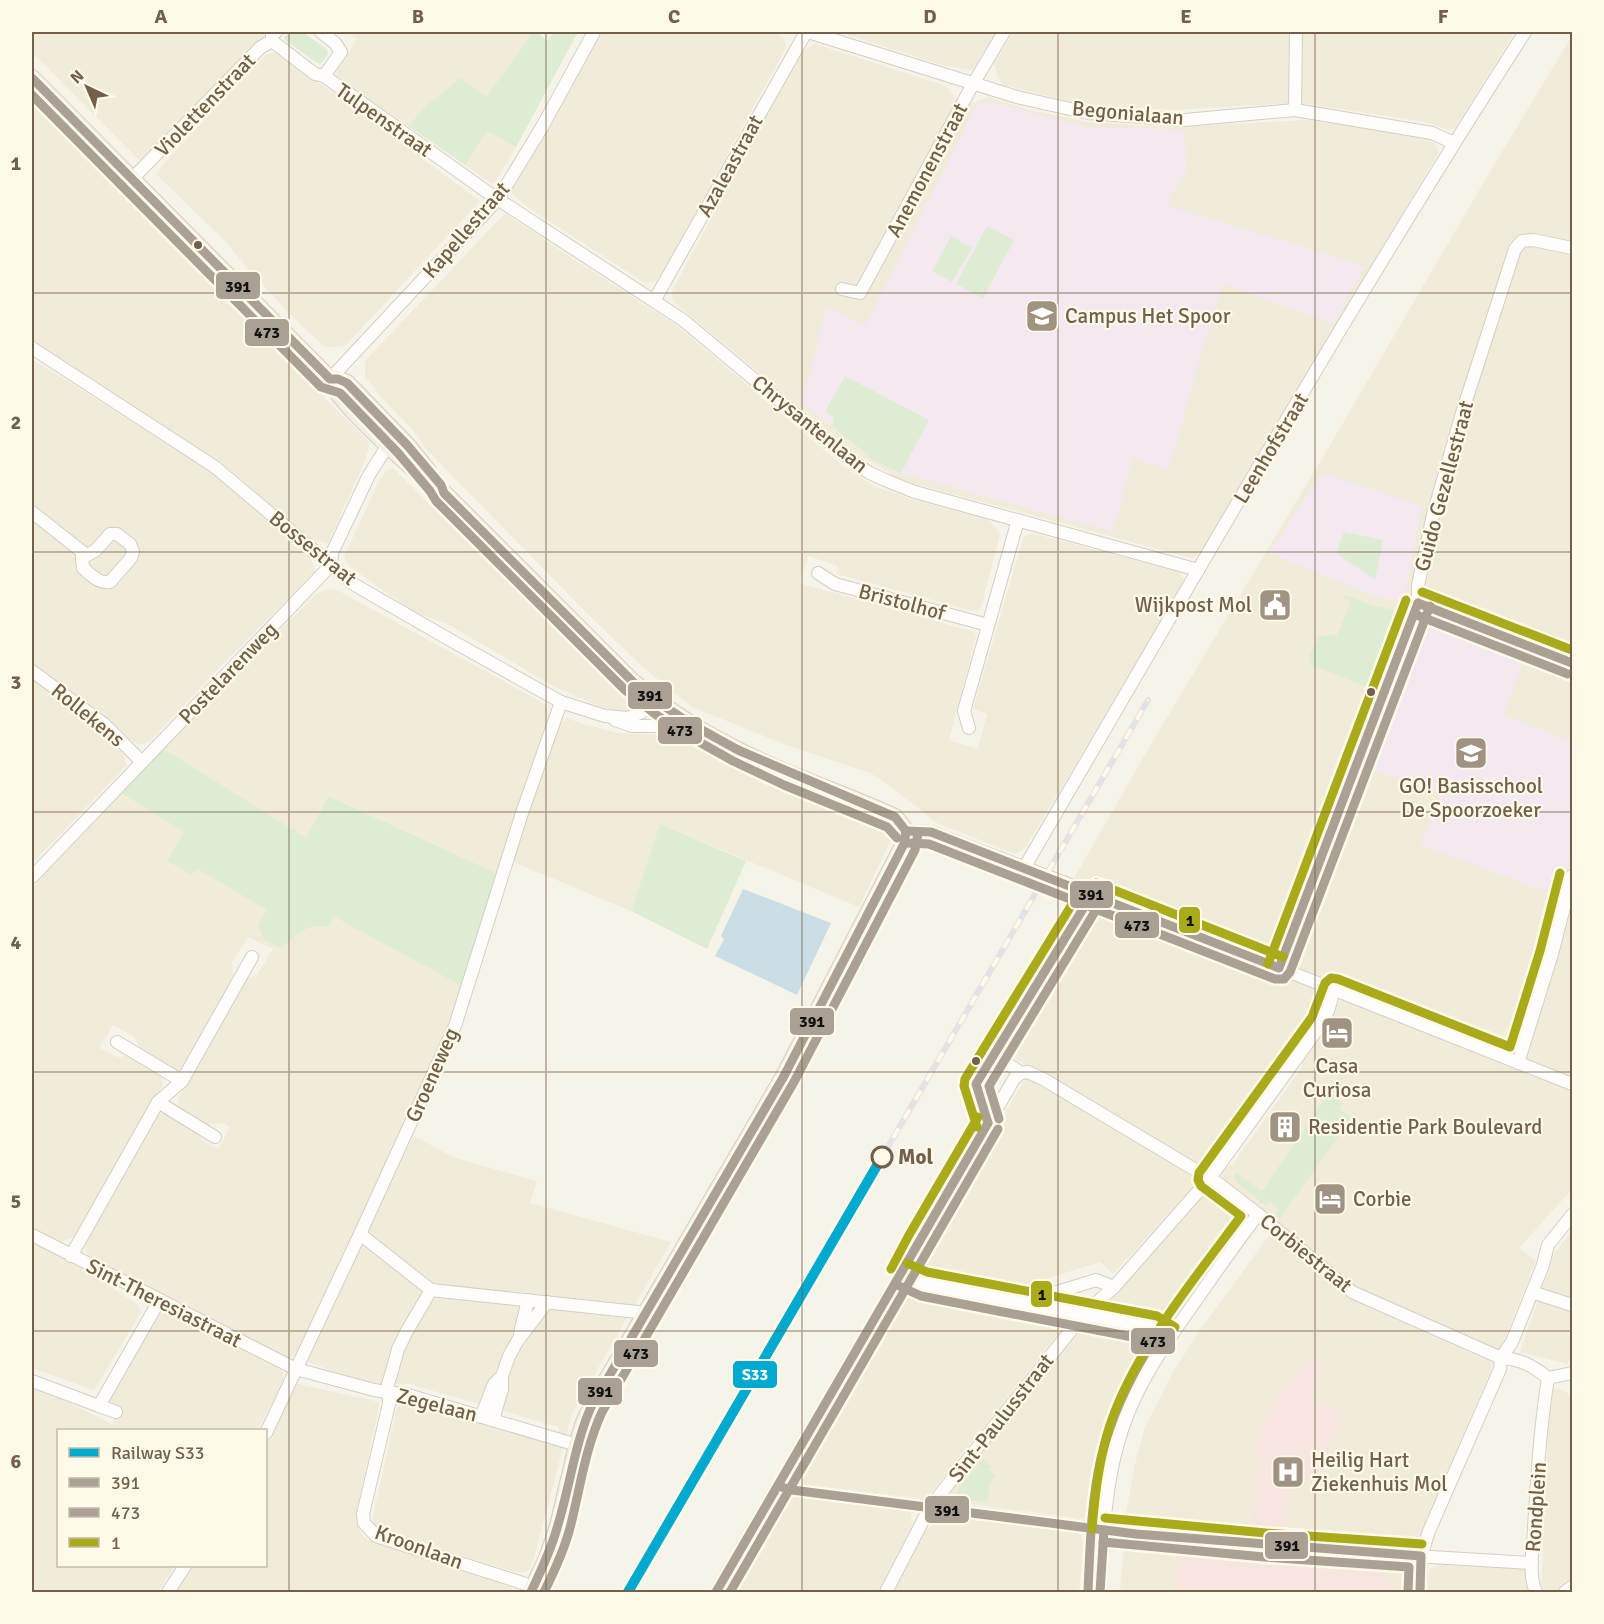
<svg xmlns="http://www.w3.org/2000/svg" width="1604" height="1624" viewBox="0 0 1604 1624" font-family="Signika,sans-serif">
	<rect width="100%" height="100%" fill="#f6f3e9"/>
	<g fill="#f1ebd9">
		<path d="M32,32h237l-128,130 -109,-110z"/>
		<path d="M346,32h187l-47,65 -60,9 -18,20 -74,-50 23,-37z"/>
		<path d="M601,32h175l9,7 1,9 -122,222 -8,11 -11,2 -116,-75 -20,-17z"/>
		<path d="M838,32h158l-24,38 -30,-5z"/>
		<path d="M1013,32h502l-60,96 -7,2 -21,-8 -120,-18h-34l-99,6 -59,-3 -43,-5 -69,-17 -6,-10 -3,-11z"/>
		<path d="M1572,36v1044l-284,-114 6,-18 -10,-5 -4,9 -5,3 -6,1 -195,-78 79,-137 170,-284 167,-285z"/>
		<path d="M815,44l131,42 10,13 16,4 16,-6 42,13 57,12 88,5 131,-7 92,13 32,7 7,6 1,8 -237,399 -7,5 -14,-3 -264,-71 -22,-8 -40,-24 -179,-149 -4,-10 130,-241z"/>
		<path d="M275,51l205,150 -98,105 -35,38 -6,3h-16l-30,-28 -42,-44 -26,-32 -70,-68 6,-11 103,-109z"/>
		<path d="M32,98l146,153 192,192 -5,18 -37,82 -16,-3 -90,-77 -178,-113 -12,-11z"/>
		<path d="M487,130l29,17 -21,36 -3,1 -27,-19z"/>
		<path d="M505,213l65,44 105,67 168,142 31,20 36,13 77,20 8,8 5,8 -18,68 -2,6 -7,2 -136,-37 1,-8 -30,-10 -9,27 175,49 2,5 -27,103 29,9 9,-35 -14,-5 50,-170 5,-5 11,1 140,37 5,8 -2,8 -157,260 -10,6 -78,-31 -54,-42 -13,-8 -81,-27 -97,-39 -48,-39 -58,-56 -160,-163 -13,-19 -38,-39 1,-2 -11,-11v-17z"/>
		<path d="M32,359l179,112 99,87 4,8 1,6 -92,92 -73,77 -6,3h-8l-30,-28 -74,-54z"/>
		<path d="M393,468l240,238 -4,7 -28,-6 -48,-21 -107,-63 -31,-10 -66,-47 -5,-9 36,-78 6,-8z"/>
		<path d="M330,589l9,2 206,113 4,11 -53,158 -166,-77 -24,43 -142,-90 149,-152 7,-5z"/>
		<path d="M32,680l65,47 22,22 5,7 2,10 -94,97z"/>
		<path d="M567,718l16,6 36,9 58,2 51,28 143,57 22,16 -34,71 -199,-83 -29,87 -118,-49 44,-135z"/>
		<path d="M121,793l63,39 278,154 -13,40 -95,208 -54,114 -8,9 -12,1 -187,-97 -5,-6 -3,-11 2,-9 72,-121h10l29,18 6,10 14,7 12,-22 -7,-4 -18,2 -22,-14 -5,-5v-7l53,-93 10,-22 4,-5 12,-4 16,-26 -25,-12 -16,25 1,15 -15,34 -35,58 -8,2 -33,-20 -9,-15 -20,-11 -14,23 18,9 14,-1 26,16 5,6 1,7 -51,85 -31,60 -7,8 -16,4 -26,-14v-339l11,-14z"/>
		<path d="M1102,905l226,87 -2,13 -12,21 -80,112 -9,5 -16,24 -4,2 -189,-109 -5,-11 82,-140z"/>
		<path d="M1342,998l230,91v100l-53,59 17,13 -35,87 -4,1 -138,-59 -133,-107 -4,-5v-5l5,-6 6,-3 68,-95 1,-7z"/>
		<path d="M1028,1078l168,96 -2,12 -81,88 -13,-12 -93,29 -81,-14 -7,-17 104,-178z"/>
		<path d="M414,1136l41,22 82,23 -7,22 141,39 -100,173 -5,21 -8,-2 1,-7 -150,-43 -35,1 -67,-23 62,-138z"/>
		<path d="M1218,1187l23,18 -81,112 -8,2 -38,-10 -6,-5 86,-99 16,-17z"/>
		<path d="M1572,1230v121l-4,13 -48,-12 34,-98z"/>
		<path d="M1270,1234l82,66 140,63 1,2 -77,181 -6,3 -281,-23 -4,-8 10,-54 10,-37 15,-29 13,-26 25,-39z"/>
		<path d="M32,1241l42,22 63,41 4,8 -47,78 -62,-22z"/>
		<path d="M900,1291l162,25 3,7 -3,6 -136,170 -121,-15 -12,-11z"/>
		<path d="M166,1309l111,56 6,7v9l-25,49h-200v136h117l-17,26h-126v-203l31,11 49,24 7,-16 -11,-6 52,-90z"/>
		<path d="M1086,1322l51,9 9,6 -30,55 -14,37 -8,30 -9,60 -124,-16 -10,-11z"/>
		<path d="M297,1384l83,18 -24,113 3,16 8,8 143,48 7,5h-342l17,-26h74v-122z"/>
		<path d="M1550,1387l7,3 3,-1 12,7v196h-31z"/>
		<path d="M405,1401l159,43 -31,118 -6,10h-13l-132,-42 -9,-6v-7l24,-111z"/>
		<path d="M793,1497l118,15 1,14 -34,66h-155l54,-91z"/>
		<path d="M954,1516l126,18 4,11 -5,47h-187l31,-58 14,-15z"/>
		<path d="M1129,1540l236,20 1,-4 33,2 14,10 3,16 -6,5v3h-290l4,-48z"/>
		<path d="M1438,1564l90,5 -1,23h-99l1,-22z"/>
	</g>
	<g fill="#f4e9f1">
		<path d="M988,101l98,26 99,3 1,42 -21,33 200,61 -32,58 -109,-40 -26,81 -29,105 -36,-12 -20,74 -212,-59 -25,-11 -74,-60 25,-95 38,18 112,-221z"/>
		<path d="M1322,473l100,33 -18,96 -29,-6 -106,-43z"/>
		<path d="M1432,614l94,42 -23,60 69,25v109l-11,44 -26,-6 -115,-44 20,-49 -75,-29 56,-143 4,-8z"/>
	</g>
	<path fill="#f7e5df" d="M1308,1357l17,8 -13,34 32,14 -29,69 -24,-4 -8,79 93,8 6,6 10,21h-218l4,-43 71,5 8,-87 -2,-29 26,-47z"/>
	<g fill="#deecd4">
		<path d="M289,32h13l25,17 1,5 -7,10 -4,-1 -32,-23 -1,-3z"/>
		<path d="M533,32h4l10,9 7,-9h24l-62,115 -29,-16 -22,34 -57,-39 18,-20 35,-28 25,19z"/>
		<path d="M987,226l27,14 -31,58 -27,-14z"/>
		<path d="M951,236l21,12 -20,34 -20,-11z"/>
		<path d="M845,376l84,44 -28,53 -25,-11 -44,-36 2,-9 -9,-5z"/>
		<path d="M1344,532l39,8 -8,40 -39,-27z"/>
		<path d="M1345,595l28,11 28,5 -4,22 -23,57 -63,-25c-4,-12 3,-19 9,-29l17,-1 14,-33 -8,-4z"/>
		<path d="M164,749l142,89 23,-42 167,77 -34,113 -127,-69 -7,10c-22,-5 -32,9 -48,21l-16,-9 -6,-14 9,-15 -69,-41 -7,5 -24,-13 17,-29 -63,-39z"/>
		<path d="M660,824l86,37 -39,88 -76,-38z"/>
		<path d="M1329,1093l14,10 -4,6 13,9 -72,100 -5,-4 3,-5 -9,-7 -3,4 -31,-25v-9l27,19z"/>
		<path d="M982,1459l10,8 -3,3 6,5 -5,9 -3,18 -25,-3 -5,-8z"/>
	</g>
	<path fill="#cbdee5" d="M743,889l88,34 -34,72 -82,-39 9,-17 -3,-3z"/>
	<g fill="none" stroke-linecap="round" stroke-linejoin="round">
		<g stroke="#d4cfc6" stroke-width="14">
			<g id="minor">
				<path d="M321,32l14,11 6,9 -17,24"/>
				<path d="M808,32l209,65 71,16 97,7 110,-10 137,23 22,10"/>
				<path d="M272,41l43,33 9,2 166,118 193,126 163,136 22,16 17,8 30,12 283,78"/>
				<path d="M1295,110l1,-78"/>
				<path d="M132,179l129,-132 11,-6v-6l4,-3"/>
				<path d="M842,289l18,4 113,-209 31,-52"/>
				<path d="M654,301l152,-269"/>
				<path d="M32,348l183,119 140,118 90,52 116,65 44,14 23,2 14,-6 12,-12"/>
				<path d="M330,379l168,-180 44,-72 52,-95"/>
				<path d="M32,512l53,42"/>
				<path d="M110,534h7l13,10 3,7 -2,7 -21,24c-11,2 -19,-7 -27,-14l-1,-10 14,-8z"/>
				<path d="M818,573l17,11 153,41"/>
				<path d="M1418,603l154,60"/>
				<path d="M32,671l72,53 38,38"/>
				<path d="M615,720l17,6h22l20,-13"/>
				<path d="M969,728l-5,-17 54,-191"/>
				<path d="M906,831l25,1 137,52 504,200"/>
				<path d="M1024,868c164,-280 326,-564 501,-836"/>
				<path d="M32,877l299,-312 1,-12 37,-78 19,-30"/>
				<path d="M1279,968l134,-348 5,-17v-18l15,-70 29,-102 53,-164 7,-8 11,-1 39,8"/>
				<path d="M117,1042l65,39"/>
				<path d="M995,1055l26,18 7,-1 15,7 176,105 39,30 94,78 149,66c20,1 32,8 47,20l24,-5"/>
				<path d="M1518,1063l34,-109 20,-78"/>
				<path d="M158,1102l57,35"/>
				<path d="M988,1123l-12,-39 116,-190"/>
				<path d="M360,1234l71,56 216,23"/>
				<path d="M32,1235l264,134 78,21 34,5 169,50"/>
				<path d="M71,1256l87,-154 24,-21 70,-124"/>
				<path d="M902,1274l21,10 232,44 14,9"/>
				<path d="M431,1290l-24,41 -9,18 -6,22 -4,13 1,20 -26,110 1,9 12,13 159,51"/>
				<path d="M1532,1292l40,13"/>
				<path d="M1037,1306l6,-7 11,-6 42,-13 18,7"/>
				<path d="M520,1333l8,-33"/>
				<path d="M32,1381l67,25 60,-105"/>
				<path d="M99,1406l17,6"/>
				<path d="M481,1417l13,-33 8,-8"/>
				<path d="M493,1420l9,-31v-13l7,-20 9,-16 29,-38"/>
				<path d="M266,1433l94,-199 95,-208 67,-213 39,-111"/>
				<path d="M778,1486l14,4 344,44 180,16 216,13"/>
				<path d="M168,1592l17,-26"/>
				<path d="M716,1592l298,-513 7,-6"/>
				<path d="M886,1592l44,-85 154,-193 30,-27 96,-109 112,-155 6,-12 6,-21"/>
				<path d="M1100,1592c3,-48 4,-98 17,-145 14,-56 47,-102 80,-148 20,-29 40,-57 61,-85"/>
				<path d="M1420,1592l1,-36 8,-25 71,-162 1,-11 11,-16 31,-77 5,-20 24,-30"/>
				<path d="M1536,1592c-8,-18 -3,-43 -2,-63 3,-51 6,-101 14,-151"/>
				<path d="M1565,1592l7,-5"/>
			</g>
		</g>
		<g stroke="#d5cfc5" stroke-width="18">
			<g id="major">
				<path d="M32,78l298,301c4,21 92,99 114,114l189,189c37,31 78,56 121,76 46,22 95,38 141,59l11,14 -2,13 -120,232 -193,331 -8,18 -6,20 -19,81 -11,32 -16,34"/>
				<path d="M330,379h8l9,4 60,62 21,26"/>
			</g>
		</g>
		<use href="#minor" stroke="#fefdfc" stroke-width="12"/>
		<use href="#major" stroke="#f1efe5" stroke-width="16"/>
		<g stroke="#e5e1e4" stroke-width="6">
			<path id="rail" d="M882,1157l266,-457"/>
		</g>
		<use href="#rail" stroke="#fefae9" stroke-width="4" stroke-dasharray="11" stroke-linecap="butt"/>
		<g stroke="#fefae9" stroke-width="14">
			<g id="bus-1">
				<path d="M32,78l298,301h8l9,4 60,62 34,40 3,8 189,189 28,22 30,20 47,26 157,67 11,14"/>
				<path d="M1418,603l154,60"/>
				<path d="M906,831l25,1 348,136 139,-365"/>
				<path d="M988,1123l-12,-39 116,-190"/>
				<path d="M778,1486l14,4 344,44 285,22 -1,36"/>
				<path d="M531,1592c10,-21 20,-42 26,-64 13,-41 17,-82 34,-121l193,-331 120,-232 2,-13"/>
				<path d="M716,1592l272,-469"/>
				<path d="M1100,1592l4,-62"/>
			</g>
		</g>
		<g stroke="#fefae9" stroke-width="14">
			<g id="bus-2">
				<path d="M32,95l289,292 19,6 58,60 32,38 6,10 189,189 30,24 30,20 48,27 51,24 103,42 10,11"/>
				<path d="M1414,614l154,60"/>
				<path d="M906,843l23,1 346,135h9l6,-7 140,-366"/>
				<path d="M999,1119l-10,-33 113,-186"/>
				<path d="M897,1285l24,11 232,45c-23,36 -42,76 -52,117 -10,44 -11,89 -13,133"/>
				<path d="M1103,1542l161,15 145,10 -1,25"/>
				<path d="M544,1592c10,-20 20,-41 26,-64 10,-39 15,-79 32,-116l192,-330 121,-232 3,-17"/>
				<path d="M730,1592l268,-463"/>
			</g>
		</g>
		<g stroke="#fefae9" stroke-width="14">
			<g id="bus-3">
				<path d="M1422,592l150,58"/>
				<path d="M1096,883l187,74"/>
				<path d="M1268,964l138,-364"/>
				<path d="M977,1127l-13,-41 1,-7 117,-191"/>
				<path d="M907,1263l20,9 230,44 18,11"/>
				<path d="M891,1269l18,-34 69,-118"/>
				<path d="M1105,1518l161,15 156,11"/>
				<path d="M1092,1529c3,-35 7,-70 18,-104 24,-73 85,-147 131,-209l-40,-30 -3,-6 1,-7 113,-156 13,-34 6,-5 7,1 172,68 30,-96 20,-78"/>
			</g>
		</g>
		<use href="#bus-1" stroke="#aaa093" stroke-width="9"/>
		<use href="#bus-2" stroke="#aaa093" stroke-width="9"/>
		<use href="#bus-3" stroke="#aaab1a" stroke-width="9"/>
		<g stroke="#fefae9" stroke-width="15">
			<path id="rail-1" d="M628,1592l254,-435"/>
		</g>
		<use href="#rail-1" stroke="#00a9ce" stroke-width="10"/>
	</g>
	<path fill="none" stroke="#72604b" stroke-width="1.5" stroke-opacity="0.55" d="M289,32v1560M546,32v1560M802,32v1560M1058,32v1560M1315,32v1560M32,293h1540M32,552h1540M32,812h1540M32,1072h1540M32,1331h1540"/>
	<defs>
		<g id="school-square" transform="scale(1.725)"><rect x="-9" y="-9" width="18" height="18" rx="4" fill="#a09382" stroke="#fefae9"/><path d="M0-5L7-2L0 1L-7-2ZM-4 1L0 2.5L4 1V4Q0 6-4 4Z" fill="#fff"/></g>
		<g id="civic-square" transform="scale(1.725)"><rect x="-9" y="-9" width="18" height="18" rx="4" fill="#a09382" stroke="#fefae9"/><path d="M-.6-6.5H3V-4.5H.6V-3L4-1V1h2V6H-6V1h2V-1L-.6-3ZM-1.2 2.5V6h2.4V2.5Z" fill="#fff"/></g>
		<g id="hotel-square" transform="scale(1.725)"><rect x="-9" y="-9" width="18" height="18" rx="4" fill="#a09382" stroke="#fefae9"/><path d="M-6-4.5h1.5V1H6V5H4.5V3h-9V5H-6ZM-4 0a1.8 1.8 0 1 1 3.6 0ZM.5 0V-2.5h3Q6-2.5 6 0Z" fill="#fff"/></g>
		<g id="building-square" transform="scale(1.725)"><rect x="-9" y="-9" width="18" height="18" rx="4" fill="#a09382" stroke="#fefae9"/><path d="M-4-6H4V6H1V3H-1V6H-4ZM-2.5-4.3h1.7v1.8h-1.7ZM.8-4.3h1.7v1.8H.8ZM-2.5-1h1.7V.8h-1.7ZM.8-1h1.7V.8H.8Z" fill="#fff"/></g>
		<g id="hospital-square" transform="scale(1.725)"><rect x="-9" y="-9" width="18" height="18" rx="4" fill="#a09382" stroke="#fefae9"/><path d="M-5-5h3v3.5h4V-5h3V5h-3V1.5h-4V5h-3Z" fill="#fff"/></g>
	</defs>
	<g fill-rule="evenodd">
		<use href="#school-square" x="1042" y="316"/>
		<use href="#civic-square" x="1275" y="605"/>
		<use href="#school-square" x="1471" y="753"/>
		<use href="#hotel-square" x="1337" y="1033"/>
		<use href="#building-square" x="1285" y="1127"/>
		<use href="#hotel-square" x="1330" y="1199"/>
		<use href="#hospital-square" x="1288" y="1472"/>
	</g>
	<g fill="#72604b" stroke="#fefae9" stroke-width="2">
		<circle cx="198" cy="245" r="5"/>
		<circle cx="1371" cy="692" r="5"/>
		<circle cx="976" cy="1061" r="5"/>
	</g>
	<circle fill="#fefae9" stroke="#72604b" stroke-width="3" cx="882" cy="1157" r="10"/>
	<g text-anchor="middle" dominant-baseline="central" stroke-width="4.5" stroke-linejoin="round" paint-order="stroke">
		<g font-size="21" fill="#72604b" stroke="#fefae9">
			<text transform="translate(205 105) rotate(-46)">Violettenstraat</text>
			<text transform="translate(1128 113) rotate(5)">Begonialaan</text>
			<text transform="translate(384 120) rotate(35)">Tulpenstraat</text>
			<text transform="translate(730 166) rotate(-61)">Azaleastraat</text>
			<text transform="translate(927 170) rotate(-62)">Anemonenstraat</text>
			<text transform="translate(466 230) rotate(-49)">Kapellestraat</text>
			<text transform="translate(810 424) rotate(39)">Chrysantenlaan</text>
			<text transform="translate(1271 448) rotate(-59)">Leenhofstraat</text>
			<text transform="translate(1444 486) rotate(-75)">Guido Gezellestraat</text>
			<text transform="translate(313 548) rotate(39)">Bossestraat</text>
			<text transform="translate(902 602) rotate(15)">Bristolhof</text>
			<text transform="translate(228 673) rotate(-46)">Postelarenweg</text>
			<text transform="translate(88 715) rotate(39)">Rollekens</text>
			<text transform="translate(432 1075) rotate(-66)">Groeneweg</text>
			<text transform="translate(1306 1253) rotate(39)">Corbiestraat</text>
			<text transform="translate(164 1303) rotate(27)">Sint-Theresiastraat</text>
			<text transform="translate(437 1405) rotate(14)">Zegelaan</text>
			<text transform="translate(1001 1418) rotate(-52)">Sint-Paulusstraat</text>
			<text transform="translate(1536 1507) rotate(-86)">Rondplein</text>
			<text transform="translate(419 1547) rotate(20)">Kroonlaan</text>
		</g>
		<g font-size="21" fill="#72604b" stroke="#fefae9" text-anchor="start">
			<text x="1065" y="316">Campus Het Spoor</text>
			<text x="1252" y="605" text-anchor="end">Wijkpost Mol</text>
			<text x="1471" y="786" text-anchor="middle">GO! Basisschool<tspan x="1471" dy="24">De Spoorzoeker</tspan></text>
			<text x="1337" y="1066" text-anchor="middle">Casa<tspan x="1337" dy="24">Curiosa</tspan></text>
			<text x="1308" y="1127">Residentie Park Boulevard</text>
			<text x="1353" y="1199">Corbie</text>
			<text x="1311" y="1460">Heilig Hart<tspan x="1311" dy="24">Ziekenhuis Mol</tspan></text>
		</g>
		<g font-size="21" font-weight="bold" fill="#72604b" stroke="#fefae9" text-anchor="start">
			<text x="898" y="1157">Mol</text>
		</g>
	</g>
	<g stroke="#fefae9" stroke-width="2">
		<rect x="215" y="271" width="46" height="29" rx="6" fill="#aaa093"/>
		<rect x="244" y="318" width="46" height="29" rx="6" fill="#aaa093"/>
		<rect x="627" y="681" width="46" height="29" rx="6" fill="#aaa093"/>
		<rect x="657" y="716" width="46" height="29" rx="6" fill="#aaa093"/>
		<rect x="1069" y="880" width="45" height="29" rx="6" fill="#aaa093"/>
		<rect x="1178" y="906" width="23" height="28" rx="6" fill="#aaab1a"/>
		<rect x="1114" y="911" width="46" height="28" rx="6" fill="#aaa093"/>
		<rect x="789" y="1007" width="46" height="29" rx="6" fill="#aaa093"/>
		<rect x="1030" y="1280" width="23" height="28" rx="6" fill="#aaab1a"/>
		<rect x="1130" y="1327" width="46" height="28" rx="6" fill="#aaa093"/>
		<rect x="613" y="1339" width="46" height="29" rx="6" fill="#aaa093"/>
		<rect x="732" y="1360" width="46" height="29" rx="6" fill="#00a9ce"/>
		<rect x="577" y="1377" width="46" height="29" rx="6" fill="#aaa093"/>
		<rect x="924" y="1495" width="46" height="29" rx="6" fill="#aaa093"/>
		<rect x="1264" y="1531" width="45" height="29" rx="6" fill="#aaa093"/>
	</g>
	<g font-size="16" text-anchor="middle" font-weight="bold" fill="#fff">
		<text x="755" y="1380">S33</text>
	</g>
	<g font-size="16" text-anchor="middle" font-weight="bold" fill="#111">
		<text x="238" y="292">391</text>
		<text x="267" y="338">473</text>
		<text x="650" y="701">391</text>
		<text x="680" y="736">473</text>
		<text x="1091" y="900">391</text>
		<text x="1190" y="926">1</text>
		<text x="1137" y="931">473</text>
		<text x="812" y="1027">391</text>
		<text x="1042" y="1300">1</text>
		<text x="1153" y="1347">473</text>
		<text x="636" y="1359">473</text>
		<text x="600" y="1397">391</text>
		<text x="947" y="1516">391</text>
		<text x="1287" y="1551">391</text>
	</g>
	<rect width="1604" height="1624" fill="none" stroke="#fefae9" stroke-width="66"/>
	<rect x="57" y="1429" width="210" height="138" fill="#fefae9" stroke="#c6bcaa" stroke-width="1.5"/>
	<rect x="69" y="1448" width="30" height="9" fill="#00a9ce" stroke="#c6bcaa" stroke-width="1.5"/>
	<text x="111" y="1459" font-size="18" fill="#72604b">Railway S33</text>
	<rect x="69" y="1478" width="30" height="9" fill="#aaa093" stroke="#c6bcaa" stroke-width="1.5"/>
	<text x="111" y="1489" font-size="18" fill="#72604b">391</text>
	<rect x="69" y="1508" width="30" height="9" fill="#aaa093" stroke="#c6bcaa" stroke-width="1.5"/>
	<text x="111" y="1519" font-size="18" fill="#72604b">473</text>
	<rect x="69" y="1538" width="30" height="9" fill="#aaab1a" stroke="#c6bcaa" stroke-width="1.5"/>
	<text x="111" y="1549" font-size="18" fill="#72604b">1</text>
	<g transform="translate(87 87) rotate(316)" stroke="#fefae9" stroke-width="4.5" paint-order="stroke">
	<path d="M0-4.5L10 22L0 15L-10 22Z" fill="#72604b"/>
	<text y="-9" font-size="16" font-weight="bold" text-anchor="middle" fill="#72604b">N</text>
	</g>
	<rect x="33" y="33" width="1538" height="1558" fill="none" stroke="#72604b" stroke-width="2"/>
	<g font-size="20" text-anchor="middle" font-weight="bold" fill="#72604b">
		<text x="161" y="23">A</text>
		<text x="418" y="23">B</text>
		<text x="674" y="23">C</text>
		<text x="930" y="23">D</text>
		<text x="1186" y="23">E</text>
		<text x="1443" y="23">F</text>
		<text x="16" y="170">1</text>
		<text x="16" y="429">2</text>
		<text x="16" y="689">3</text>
		<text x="16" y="949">4</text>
		<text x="16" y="1208">5</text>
		<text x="16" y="1468">6</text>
	</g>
</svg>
